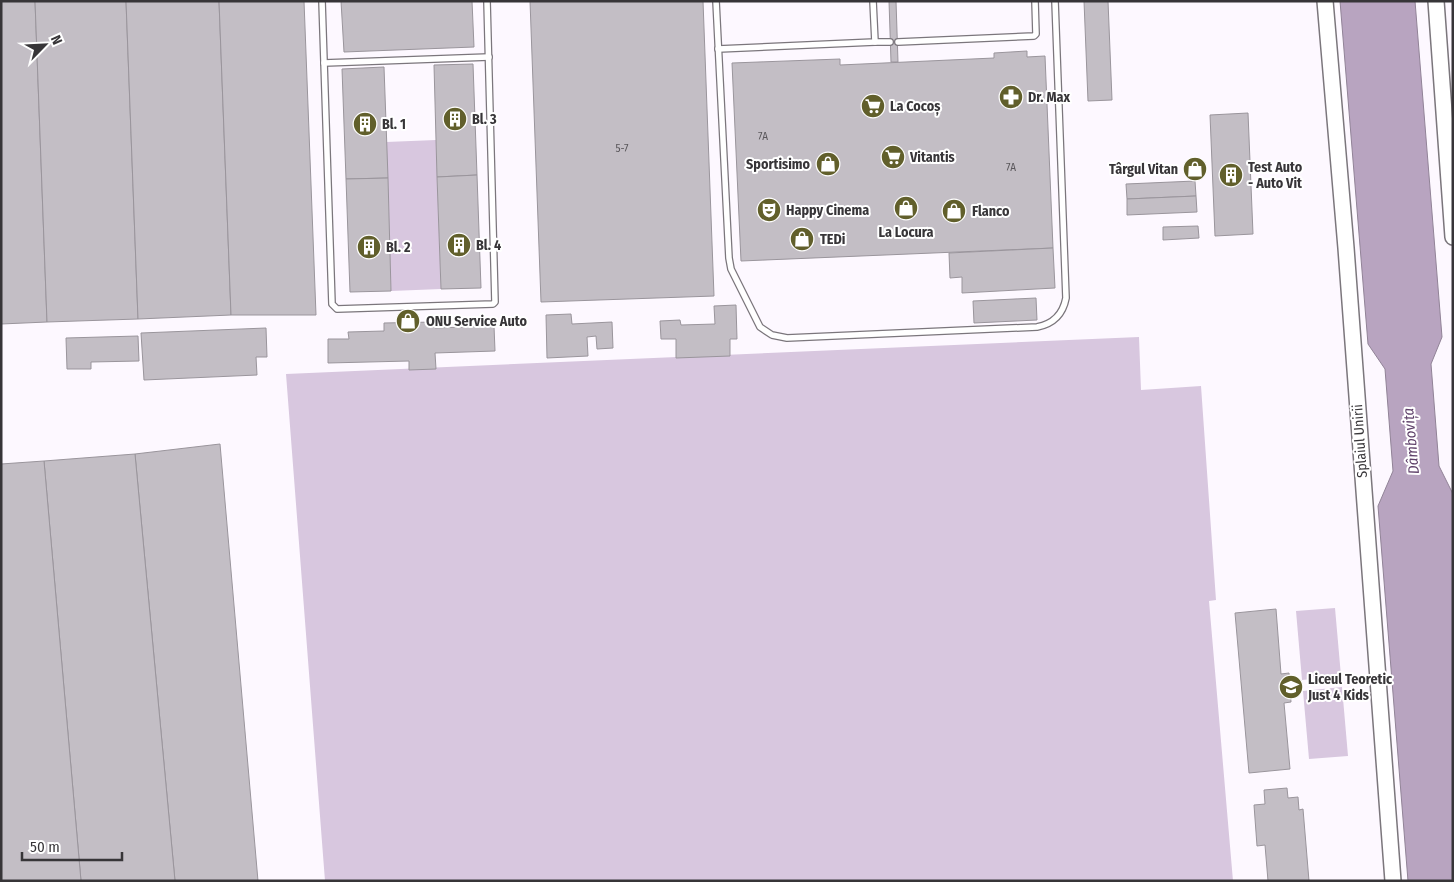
<svg xmlns="http://www.w3.org/2000/svg" width="1454" height="882" viewBox="0 0 1454 882" font-family="'Fira Sans Condensed',sans-serif">
	<rect width="100%" height="100%" fill="#fdf8ff"/>
	<g fill="#d8c7df">
		<path d="M436,140l5,149 -50,2 -5,-149z"/>
		<path d="M1139,337l2,53 60,-4 15,214 -7,1 24,280h-908l-39,-507z"/>
		<path d="M1335,608l6,68 -39,4 -6,-69z"/>
		<path d="M1342,687l6,69 -39,3 -6,-68z"/>
	</g>
	<path fill="#b8a4c0" stroke="#918397" d="M1340,1h75l27,336 -11,27 8,102 14,28v387h-45l-30,-375 15,-35 -8,-102 -17,-25z"/>
	<g fill="#c3bec5" stroke="#9a959c">
		<path d="M1,1h34l12,321 -46,2z"/>
		<path d="M35,1h91l12,318 -91,3z"/>
		<path d="M126,1h93l12,314 -93,4z"/>
		<path d="M219,1h85l12,314h-85z"/>
		<path d="M341,1h131l2,46 -130,5z"/>
		<path d="M530,1h173l11,295 -173,6z"/>
		<path d="M889,1h7l2,61h-7z"/>
		<path d="M1084,1h24l4,99 -24,1z"/>
		<path d="M1027,51v6l18,-1 8,192 -312,13 -9,-198 108,-4v6l154,-7v-5z"/>
		<path d="M473,64l4,111 -40,2 -3,-112z"/>
		<path d="M384,67l4,111 -42,1 -4,-110z"/>
		<path d="M1248,113l5,121 -38,2 -5,-121z"/>
		<path d="M477,175l4,113 -40,1 -4,-112z"/>
		<path d="M388,178l3,113 -41,1 -4,-113z"/>
		<path d="M1195,181l1,15 -69,3 -1,-15z"/>
		<path d="M1196,196l1,16 -70,3v-16z"/>
		<path d="M1198,226l1,12 -36,2v-13z"/>
		<path d="M1053,248l2,40 -93,5v-16l-12,1 -1,-25z"/>
		<path d="M1036,298l1,22 -63,3 -1,-22z"/>
		<path d="M736,305l1,34h-7v17l-54,2v-19h-15l-1,-18 20,-1 1,5 34,-1 -1,-18z"/>
		<path d="M571,314l1,10 40,-2 1,26 -16,1 -1,-13 -9,1 1,19 -41,2 -1,-43z"/>
		<path d="M435,322v6l59,-2 1,25 -60,2 1,16 -27,1v-9l-81,2v-24h21l-1,-7 36,-1v-8z"/>
		<path d="M266,328l1,29h-11l1,18 -113,5 -3,-47z"/>
		<path d="M138,336l1,25 -48,1v7h-24l-1,-31z"/>
		<path d="M220,444l38,437h-83l-40,-427z"/>
		<path d="M135,454l40,427h-94l-37,-420z"/>
		<path d="M44,461l37,420h-80v-417z"/>
		<path d="M1276,609l5,65 8,-1 2,29 -7,1 6,66 -41,4 -14,-160z"/>
		<path d="M1287,788l1,10 10,-1 1,13 4,-1 6,72h-41l-3,-36 -8,1 -3,-41 11,-1 -1,-14z"/>
	</g>
	<g fill="none" stroke-linecap="round" stroke-linejoin="round">
		<g stroke="#7b767c" stroke-width="8">
			<g id="lane">
				<path d="M322,1l10,303 5,5 156,-5 2,-2 -8,-301"/>
				<path d="M716,1l13,257 2,11 29,58 12,8 15,3 250,-11c16,-3 26,-13 29,-29l-11,-297"/>
				<path d="M875,42h15"/>
				<path d="M898,42l136,-6 2,-2 -1,-33"/>
				<path d="M718,49l157,-7 -2,-41"/>
				<path d="M324,63l165,-6"/>
			</g>
		</g>
		<g stroke="#7b767c" stroke-width="18">
			<g id="secondary">
				<path d="M1325,1l21,247 47,633"/>
				<path d="M1436,1l17,236"/>
			</g>
		</g>
		<use href="#lane" stroke="#fff" stroke-width="5.5"/>
		<use href="#secondary" stroke="#fff" stroke-width="15"/>
	</g>
	<defs>
		<g id="pharmacy-disc" transform="scale(1.25)"><circle r="9.5" fill="#615f2b" stroke="#fff"/><path d="M-2-6h4v4h4v4h-4v4h-4v-4h-4v-4h4Z" fill="#fff"/></g>
		<g id="supermarket-disc" transform="scale(1.25)"><circle r="9.5" fill="#615f2b" stroke="#fff"/><path d="M-6-5.5h2.5l.6 2H6L4.5 2H-2.5L-4.4-4H-6ZM-1.5 3.2a1.3 1.3 0 1 0 .1 0ZM3 3.2a1.3 1.3 0 1 0 .1 0Z" fill="#fff"/></g>
		<g id="building-disc" transform="scale(1.25)"><circle r="9.5" fill="#615f2b" stroke="#fff"/><path d="M-4-6H4V6H1V3H-1V6H-4ZM-2.5-4.3h1.7v1.8h-1.7ZM.8-4.3h1.7v1.8H.8ZM-2.5-1h1.7V.8h-1.7ZM.8-1h1.7V.8H.8Z" fill="#fff"/></g>
		<g id="shop-disc" transform="scale(1.25)"><circle r="9.5" fill="#615f2b" stroke="#fff"/><path d="M-5-2.5h2.3a2.7 3.5 0 0 1 5.4 0H5L5.5 6h-11ZM-1.5-2.5h3a1.5 2.3 0 0 0-3 0Z" fill="#fff"/></g>
		<g id="theatre-disc" transform="scale(1.25)"><circle r="9.5" fill="#615f2b" stroke="#fff"/><path d="M-5-5.5Q0-4 5-5.5V0Q5 5 0 6Q-5 5-5 0ZM-3.3-2.5H-1v1.5H-3.3ZM1-2.5H3.3v1.5H1ZM-2.8 1Q0 5.5 2.8 1Z" fill="#fff"/></g>
		<g id="school-disc" transform="scale(1.25)"><circle r="9.5" fill="#615f2b" stroke="#fff"/><path d="M0-5L7-2L0 1L-7-2ZM-4 1L0 2.5L4 1V4Q0 6-4 4Z" fill="#fff"/></g>
	</defs>
	<g fill-rule="evenodd">
		<use href="#pharmacy-disc" x="1011" y="97"/>
		<use href="#supermarket-disc" x="873" y="106"/>
		<use href="#building-disc" x="455" y="119"/>
		<use href="#building-disc" x="365" y="124"/>
		<use href="#supermarket-disc" x="893" y="157"/>
		<use href="#shop-disc" x="828" y="164"/>
		<use href="#shop-disc" x="1195" y="169"/>
		<use href="#building-disc" x="1231" y="175"/>
		<use href="#shop-disc" x="906" y="208"/>
		<use href="#theatre-disc" x="769" y="210"/>
		<use href="#shop-disc" x="954" y="211"/>
		<use href="#shop-disc" x="802" y="239"/>
		<use href="#building-disc" x="459" y="245"/>
		<use href="#building-disc" x="369" y="247"/>
		<use href="#shop-disc" x="408" y="321"/>
		<use href="#school-disc" x="1291" y="687"/>
	</g>
	<g text-anchor="middle" dominant-baseline="central" stroke-width="4" stroke-linejoin="round" paint-order="stroke">
		<g font-size="11" fill="#5a575b">
			<text x="763" y="136">7A</text>
			<text x="622" y="148">5-7</text>
			<text x="1011" y="167">7A</text>
		</g>
		<g font-size="14" font-weight="bold" fill="#373538" stroke="#fff" text-anchor="start">
			<text x="1028" y="97">Dr. Max</text>
			<text x="890" y="106">La Cocoș</text>
			<text x="472" y="119">Bl. 3</text>
			<text x="382" y="124">Bl. 1</text>
			<text x="910" y="157">Vitantis</text>
			<text x="810" y="164" text-anchor="end">Sportisimo</text>
			<text x="1248" y="167">Test Auto<tspan x="1248" dy="16">- Auto Vit</tspan></text>
			<text x="1178" y="169" text-anchor="end">Târgul Vitan</text>
			<text x="786" y="210">Happy Cinema</text>
			<text x="972" y="211">Flanco</text>
			<text x="906" y="232" text-anchor="middle">La Locura</text>
			<text x="820" y="239">TEDi</text>
			<text x="476" y="245">Bl. 4</text>
			<text x="386" y="247">Bl. 2</text>
			<text x="426" y="321">ONU Service Auto</text>
			<text x="1308" y="679">Liceul Teoretic<tspan x="1308" dy="16">Just 4 Kids</tspan></text>
		</g>
		<g font-size="14" fill="#373538" stroke="#fff">
			<text transform="translate(1360 441) rotate(-94)">Splaiul Unirii</text>
		</g>
		<g font-size="15" font-style="italic" fill="#5e4069" stroke="#fff">
			<text transform="translate(1411 441) rotate(-95)">Dâmbovița</text>
		</g>
	</g>
	<rect width="1454" height="882" fill="none" stroke="#373538" stroke-width="5"/>
	<g transform="translate(45 45) rotate(66)" stroke="#ffffff" stroke-width="4" paint-order="stroke">
	<path d="M0-4L9 19L0 12L-9 19Z" fill="#373538"/>
	<text y="-8" font-size="14" font-weight="bold" text-anchor="middle" fill="#373538">N</text>
	</g>
	<path d="M22 852v8h100v-8" fill="none" stroke="#373538" stroke-width="2.5"/>
	<text x="30" y="852" font-size="15" fill="#373538" stroke="#ffffff" stroke-width="4" paint-order="stroke">50 m</text>
</svg>
